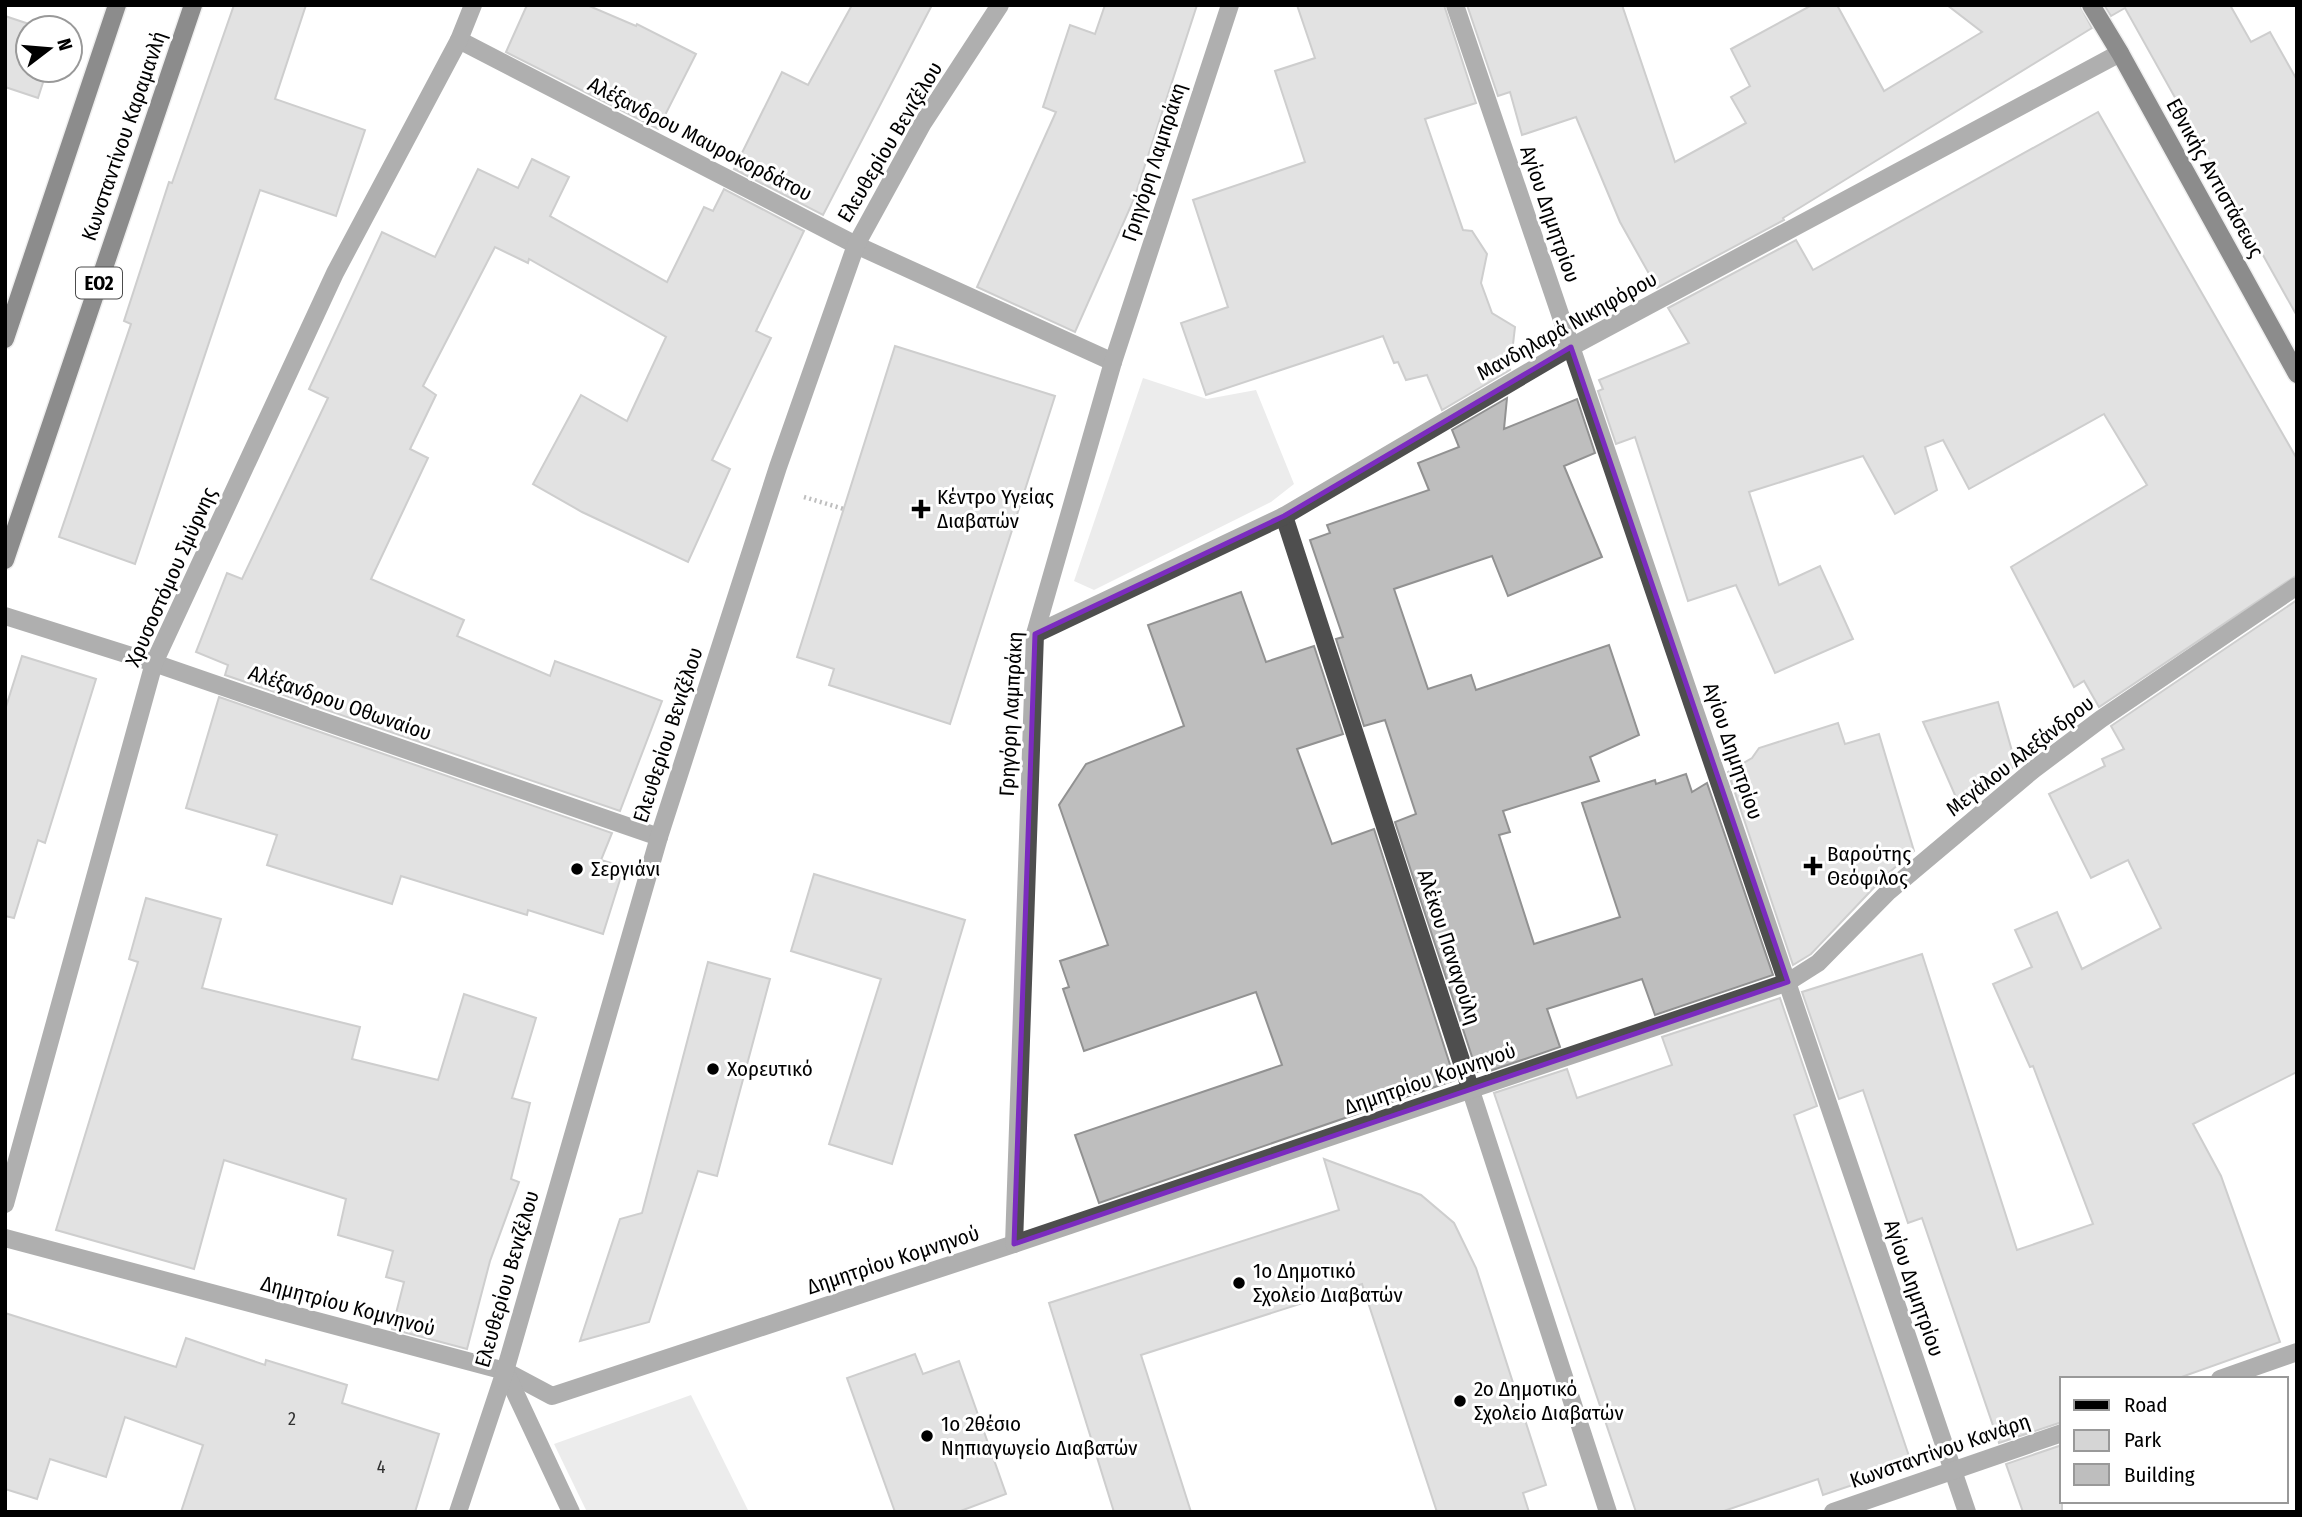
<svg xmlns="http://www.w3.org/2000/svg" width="2302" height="1517" viewBox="0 0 2302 1517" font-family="'Fira Sans Condensed',sans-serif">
	<rect width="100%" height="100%" fill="#fff"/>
	<g fill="#d5d5d5">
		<path d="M1143,378l64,21 49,-9 38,94 -23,18 -177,88 -20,-9z"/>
		<path d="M691,1395l58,117h-162l-33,-68z"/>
	</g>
	<g fill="#bebebe" stroke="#929292" stroke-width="2">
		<path d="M234,5h72l-31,94 90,31 -29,86 -76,-26 -125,374 -76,-27 72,-213 -7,-3 45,-139 3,1z"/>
		<path d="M527,5h60l49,21 1,-2 59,30 -38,75 -152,-77z"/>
		<path d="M852,5h80l-109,210 -89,-46 48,-97 26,13z"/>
		<path d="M1105,5h92l-63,194 -59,133 -98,-45 79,-175 -13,-5 27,-82 25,9z"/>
		<path d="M1297,5h147l32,98 -51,16 38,111 9,1 15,23 -6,29 11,30 23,14 -5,43 -68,40 -15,-35 -21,5 -8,-18 -4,1 -11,-27 -177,59 -25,-72 47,-16 -35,-107 112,-38 -30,-91 40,-13z"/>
		<path d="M1467,5h155l53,157 71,-39 -15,-26 19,-11 -19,-37 81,-44h25l47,86 98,-59 -35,-27h133l12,23 -309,190 1,2 -127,68 -37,-66 -44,-105 -54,18 -12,-43 -12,4z"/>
		<path d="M2104,5h126l21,37 19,-10 27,48v236l-172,-308 -14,8z"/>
		<path d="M5,16l36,12h-13v42h19l-9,28 -33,-11z"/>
		<path d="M2098,112l199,347v116l-198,132 -15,-26 -10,6 -63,-120 136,-82 -43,-71 -135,75 -26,-49 -18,7 12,43 -42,24 -32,-58 -114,36 30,93 41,-19 33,73 -78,34 -39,-88 -48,16 -53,-164 -19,7 -18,-53 5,-2 -4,-9 90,-37 -21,-35 128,-68 17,30z"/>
		<path d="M532,159l37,18 -19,39 117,66 37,-75 9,4 11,-22 80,42 -48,100 15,7 -59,122 18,9 -42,93 -106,-50 -49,-28 48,-89 46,26 39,-84 -137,-78 -1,4 -33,-16 -72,139 13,9 -26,54 18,9 -57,121 93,41 -7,16 93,40 5,-15 107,40 -42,110 -395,-136 3,-10 -32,-13 31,-79 15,6 86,-181 -19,-9 73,-157 53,25 43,-88 40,19z"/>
		<path d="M895,346l160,50 -105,328 -121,-39 5,-16 -37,-12z"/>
		<path d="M1507,398l-3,31 73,-30 18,54 -31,13 38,91 -94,39 -16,-40 -98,33 34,100 43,-14 5,15 133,-45 30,90 -49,22 9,24 -96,30 7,21 -11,3 35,109 86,-27 -38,-114 73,-23 1,4 30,-10 6,18 15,-9 66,192 -118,40 -13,-36 -95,30 13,38 -73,25 -1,-3 -9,3 -82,-250 21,-8 -31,-94 -21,6 -28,-87 7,-2 -33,-97 20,-7 -3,-8 102,-35 -11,-27 41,-16 -7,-17z"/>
		<path d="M1241,592l25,70 48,-16 29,88 -46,15 35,95 42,-15 81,251 -356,123 -24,-68 207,-70 -26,-73 -172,59 -21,-62 6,-2 -9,-26 48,-16 -49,-140 27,-41 98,-38 -36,-101z"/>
		<path d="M2297,600v472l-104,52 28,52 59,166 -104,37h-114v43l-63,21 -77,-225 -14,5 -45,-133 -24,9 -37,-107 120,-38 95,296 76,-26 -60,-158 -3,1 -37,-83 39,-17 -17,-37 42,-18 25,57 79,-41 -33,-68 -37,18 -42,-84 56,-28 -3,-7 22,-10 -13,-23z"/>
		<path d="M22,656l74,23 -51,164 -7,-3 -24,78 -9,-2v-206z"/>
		<path d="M219,697l393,136 -11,27 23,7 -21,67 -75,-24 -1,5 -126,-39 -9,28 -125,-39 10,-30 -91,-27z"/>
		<path d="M1998,702l18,63 -54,46 -39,-89z"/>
		<path d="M1838,723l7,21 34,-10 35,117 -30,26 -73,77 -18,11 -65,-193 24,-14 7,-10z"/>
		<path d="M814,874l151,46 -73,244 -63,-20 52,-165 -90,-28z"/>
		<path d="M146,898l75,21 -19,69 158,39 -8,32 86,21 26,-86 72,24 -24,80 18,5 -19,76 8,3 -29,79 -23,88 -75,-20 12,-47 -18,-5 7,-26 -55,-16 8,-36 -122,-39 -30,109 -138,-39 82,-268 -9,-3z"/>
		<path d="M708,962l62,17 -53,197 -19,-5 -49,151 -69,19 40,-122 22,-6z"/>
		<path d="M1780,998l37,108 -23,9 118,350 -89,30 -5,-16 -97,33h-85l-142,-419 73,-24 10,29 95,-33 -10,-28z"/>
		<path d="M1324,1159l97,36 33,28 22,45 70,217 -23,8 6,19h-92l-75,-228 -221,71 50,157h-77l-65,-209 290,-93z"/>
		<path d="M5,1313l171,54 10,-29 79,27 1,-5 81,25 -5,18 97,31 -24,78h-234l22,-67 -78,-28 -19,60 -56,-18 -13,40 -32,-10z"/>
		<path d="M915,1354l8,20 36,-13 47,133 -48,18h-63l-48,-134z"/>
		<path d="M2062,1445v67h-39l-17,-48z"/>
	</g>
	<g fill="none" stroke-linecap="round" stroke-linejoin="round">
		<g stroke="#dbdbdb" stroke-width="21">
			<g id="major">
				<path d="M2091,5l29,48 177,321"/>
				<path d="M5,339l112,-334"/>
				<path d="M5,560l188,-555"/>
			</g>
		</g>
		<path stroke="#707070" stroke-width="4.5" stroke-dasharray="2 3.5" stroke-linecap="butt" d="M804,497l40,12"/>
		<g stroke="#4e4e4e" stroke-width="18">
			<path d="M1455,5l512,1507"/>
			<path d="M459,40l397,205 257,117"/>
			<path d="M1284,516l324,996"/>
			<path d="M5,616l149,47 505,174"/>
			<path d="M1035,634l249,-118 287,-169 549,-294"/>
			<path d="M5,1204l149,-541 181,-390 124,-233 14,-35"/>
			<path d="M5,1238l500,133 47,25 462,-152 774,-262 30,-19 71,-72 144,-121 68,-51 196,-133"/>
			<path d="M1014,1244l21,-610 78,-272 117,-357"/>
			<path d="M505,1371l66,141"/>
			<path d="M2220,1379l77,-27"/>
			<path d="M458,1512l47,-141 154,-534 119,-370 78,-222 67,-122 77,-118"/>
			<path d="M1833,1512l229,-79"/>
		</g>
		<use href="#major" stroke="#000" stroke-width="18"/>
	</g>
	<path d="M0 0H2302V1517H0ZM1571,347l217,635 -774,262 21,-610 249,-118z" fill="#fff" fill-opacity=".55" fill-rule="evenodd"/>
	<path fill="none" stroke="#7b2cbf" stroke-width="5" stroke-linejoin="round" d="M1571,347l217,635 -774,262 21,-610 249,-118z"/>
	<g fill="#000" stroke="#fff" stroke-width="2.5">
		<path d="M917.5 498.5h7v7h7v7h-7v7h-7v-7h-7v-7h7z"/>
		<path d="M1809.5 855.5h7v7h7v7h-7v7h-7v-7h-7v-7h7z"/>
		<circle cx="577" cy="869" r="7"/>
		<circle cx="713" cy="1069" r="7"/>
		<circle cx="1239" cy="1283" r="7"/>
		<circle cx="1460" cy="1401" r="7"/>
		<circle cx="927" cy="1436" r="7"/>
	</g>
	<g text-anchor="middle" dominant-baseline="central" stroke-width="6" stroke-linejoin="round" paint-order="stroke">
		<g font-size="18" fill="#303030">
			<text x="292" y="1419">2</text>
			<text x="381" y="1467">4</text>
		</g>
		<rect fill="#fff" stroke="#4c4c4c" stroke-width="2" x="76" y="267.5" width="46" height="31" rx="5"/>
		<g font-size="19" font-weight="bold" fill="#000">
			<text x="99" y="283">ΕΟ2</text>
		</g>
		<g font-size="21" fill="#000" stroke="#fff">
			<text transform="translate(124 136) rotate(-71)">Κωνσταντίνου Καραμανλή</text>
			<text transform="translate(700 139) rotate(27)">Αλέξανδρου Μαυροκορδάτου</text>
			<text transform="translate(890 142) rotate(-59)">Ελευθερίου Βενιζέλου</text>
			<text transform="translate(1154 162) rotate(-72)">Γρηγόρη Λαμπράκη</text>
			<text transform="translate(2215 178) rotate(61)">Εθνικής Αντιστάσεως</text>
			<text transform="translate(1550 214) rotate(71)">Αγίου Δημητρίου</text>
			<text transform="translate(1567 326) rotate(-29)">Μανδηλαρά Νικηφόρου</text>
			<text transform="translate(171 577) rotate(-66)">Χρυσοστόμου Σμύρνης</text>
			<text transform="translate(340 703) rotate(19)">Αλέξανδρου Οθωναίου</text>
			<text transform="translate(1011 714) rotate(-87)">Γρηγόρη Λαμπράκη</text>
			<text transform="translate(668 735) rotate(-72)">Ελευθερίου Βενιζέλου</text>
			<text transform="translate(1733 751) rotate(71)">Αγίου Δημητρίου</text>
			<text transform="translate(2020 756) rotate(-38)">Μεγάλου Αλεξάνδρου</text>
			<text transform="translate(1449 947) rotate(72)">Αλέκου Παναγούλη</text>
			<text transform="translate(1430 1079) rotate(-19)">Δημητρίου Κομνηνού</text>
			<text transform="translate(893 1260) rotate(-18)">Δημητρίου Κομνηνού</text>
			<text transform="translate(507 1279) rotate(-74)">Ελευθερίου Βενιζέλου</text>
			<text transform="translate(1914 1288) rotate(71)">Αγίου Δημητρίου</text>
			<text transform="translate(348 1306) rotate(15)">Δημητρίου Κομνηνού</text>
			<text transform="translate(1940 1451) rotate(-19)">Κωνσταντίνου Κανάρη</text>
		</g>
		<g font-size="21" fill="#000" stroke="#fff" text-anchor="start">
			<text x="937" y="497">Κέντρο Υγείας<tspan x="937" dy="24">Διαβατών</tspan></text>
			<text x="1827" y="854">Βαρούτης<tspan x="1827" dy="24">Θεόφιλος</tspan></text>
			<text x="591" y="869">Σεργιάνι</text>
			<text x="727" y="1069">Χορευτικό</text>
			<text x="1253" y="1271">1ο Δημοτικό<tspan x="1253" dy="24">Σχολείο Διαβατών</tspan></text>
			<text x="1474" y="1389">2ο Δημοτικό<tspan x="1474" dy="24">Σχολείο Διαβατών</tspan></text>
			<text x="941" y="1424">1ο 2θέσιο<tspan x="941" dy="24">Νηπιαγωγείο Διαβατών</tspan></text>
		</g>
	</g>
	<rect width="2302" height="1517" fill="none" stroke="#000000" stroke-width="14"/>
	<rect x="2060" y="1377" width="228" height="126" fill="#ffffff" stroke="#999999" stroke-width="2"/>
	<rect x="2074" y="1400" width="35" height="10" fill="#000000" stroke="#999999" stroke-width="2"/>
	<text x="2124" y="1412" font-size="21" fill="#000000">Road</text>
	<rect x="2074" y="1430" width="35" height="21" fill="#d5d5d5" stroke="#999999" stroke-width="2"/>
	<text x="2124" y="1447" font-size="21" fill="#000000">Park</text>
	<rect x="2074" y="1464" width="35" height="21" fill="#bebebe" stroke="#999999" stroke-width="2"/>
	<text x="2124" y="1482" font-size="21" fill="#000000">Building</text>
	<g transform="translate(49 49) rotate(74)"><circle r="33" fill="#ffffff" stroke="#999999" stroke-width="2"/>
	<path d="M0-5L12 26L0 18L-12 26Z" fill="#000000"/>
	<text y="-10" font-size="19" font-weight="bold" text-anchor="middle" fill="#000000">N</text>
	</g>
</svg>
